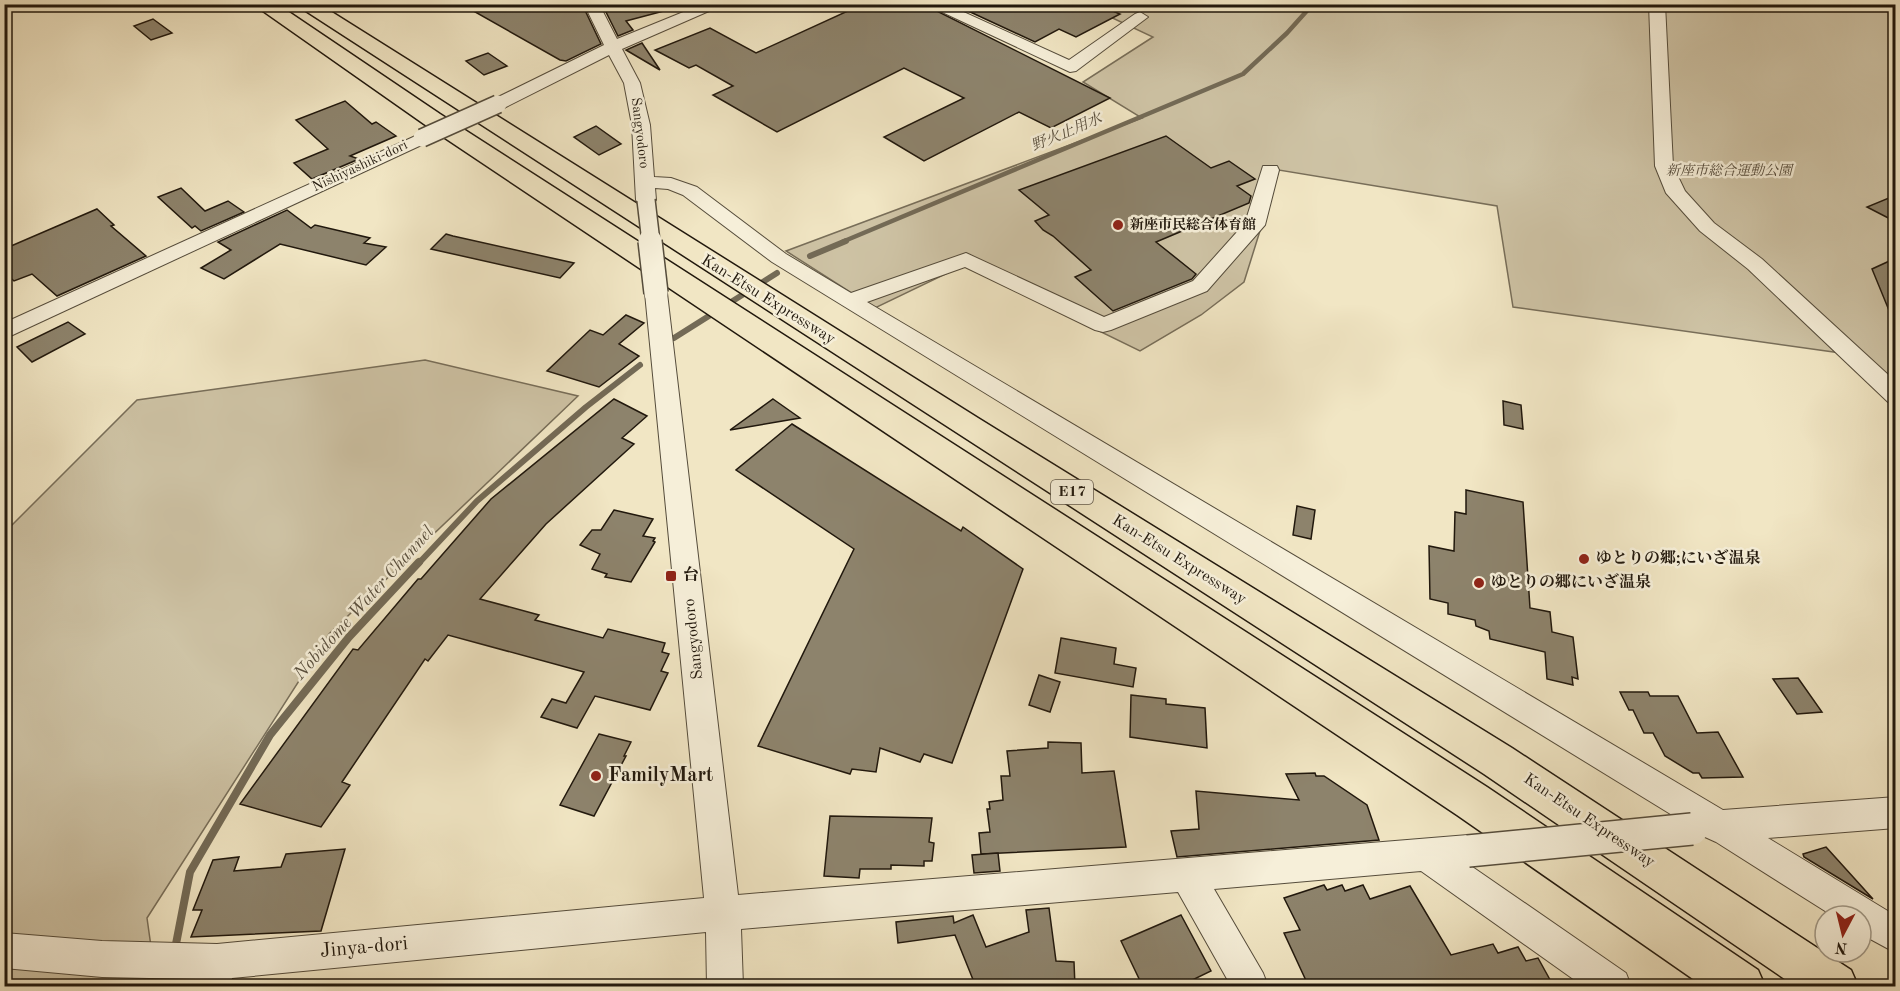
<svg xmlns="http://www.w3.org/2000/svg" width="1900" height="991" viewBox="0 0 1900 991" font-family="'Old Standard TT','Noto Serif JP',serif">
	<rect width="100%" height="100%" fill="#f1e6c4"/>
	<filter id="stains"><feTurbulence type="fractalNoise" baseFrequency=".00333" numOctaves="4"/><feColorMatrix values="0 0 0 0 .2 0 0 0 0 .09 0 0 0 0 .02 0 0 0 .5 -.17"/></filter>
	<radialGradient id="worn" r=".72"><stop offset=".6" stop-color="#630" stop-opacity="0"/><stop offset="1" stop-color="#630" stop-opacity=".3"/></radialGradient>
	<g fill="#cec3a5" stroke="#786e59" stroke-width="1.5">
		<path d="M1317,4l15,6 2,-6 561,1v383l-33,-32 -349,-49 -16,-101 -218,-36 -35,112 -43,33 -61,36 -176,-86 -89,43 -89,-57 356,-133 -59,-36 70,-45 -68,-32z"/>
		<path d="M425,360l153,36 -249,238 -182,284 8,57 42,3 -2,8h-190v-454l132,-132z"/>
	</g>
	<g fill="none" stroke-linecap="round" stroke-linejoin="round">
		<path stroke="#736a56" stroke-width="4.5" d="M842,242l401,-168 44,-41 26,-29"/>
		<g stroke="#736a56" stroke-width="6">
			<path d="M810,256l36,-15"/>
			<path d="M674,338l103,-65"/>
			<path d="M418,564l59,-63 109,-94 54,-42"/>
		</g>
		<g stroke="#736a56" stroke-width="8">
			<path d="M175,949l15,-77 80,-137 79,-98 70,-75"/>
			<path d="M167,986l3,-14"/>
		</g>
	</g>
	<g fill="#8d836c" stroke="#21180d" stroke-width="1.5">
		<path d="M461,4h121l19,40 -35,17 -6,-1z"/>
		<path d="M602,4h61l1,7 -38,10 7,9 -15,6z"/>
		<path d="M863,4h60l187,94 -59,30 -32,-16 -95,49 -40,-24 80,-39 -60,-30 -127,64 -64,-37 20,-9 -37,-21 -7,3 -34,-18 55,-22 46,25z"/>
		<path d="M953,4h143l24,10 -44,23 -17,-8 -24,13z"/>
		<path d="M153,19l19,14 -21,7 -17,-14z"/>
		<path d="M642,43l18,27 -34,-20z"/>
		<path d="M488,53l19,13 -23,9 -18,-14z"/>
		<path d="M345,101l27,23 4,-2 20,14 -46,20 9,3 -47,20 -18,-16 34,-14 -32,-29z"/>
		<path d="M596,126l25,18 -22,11 -25,-18z"/>
		<path d="M1166,136l45,32 18,-7 26,18 -18,7 14,10 -2,7 -93,39 40,32 -4,5 -79,32 -38,-34 16,-7 -38,-34 -10,-6 -8,-9 14,-6 -30,-25z"/>
		<path d="M181,188l24,23 23,-10 16,11 -43,19 -6,-5 -3,2 -34,-31z"/>
		<path d="M1896,195v27l-29,-15z"/>
		<path d="M97,209l17,16 -3,1 35,30 -89,40 -25,-22 -18,7 -10,-9v-23z"/>
		<path d="M287,210l24,18 4,-3 55,13 -6,5 22,4 -20,18 -86,-21 -56,35 -23,-11 30,-18 -13,-8z"/>
		<path d="M446,234l7,2 121,27 -14,15 -129,-29z"/>
		<path d="M1896,258v66l-1,1 -23,-56z"/>
		<path d="M626,315l18,8 -25,21 20,12 -40,31 -52,-16 43,-41 13,5z"/>
		<path d="M68,322l17,12 -53,28 -15,-15z"/>
		<path d="M614,399l33,17 -25,22 12,6 -88,80 -66,75 59,16 -4,5 68,18 5,-9 57,14 -3,9 7,2 -8,17 7,2 -18,37 -55,-14 -18,32 -36,-11 11,-18 14,4 18,-31 -136,-37 -20,26 -3,-2 -83,123 8,3 -29,42 -81,-23 113,-155 5,1 60,-71h3l70,-80z"/>
		<path d="M773,399l27,19 -70,12z"/>
		<path d="M1503,401l18,4 2,24 -19,-4z"/>
		<path d="M792,424l169,107 2,-4 60,42 -71,194 -28,-9 -4,8 -40,-14 -4,24 -24,-3 -2,5 -92,-28 96,-197 -118,-79z"/>
		<path d="M1466,490l57,12 7,106 20,4 2,20 21,5 5,42 -6,-2 1,8 -26,-6 -2,-27 -55,-13 -1,-8 -13,-5 -1,-6 -27,-6v-11l-18,-4 -1,-53 25,5 1,-39 11,2z"/>
		<path d="M1297,506l18,4 -4,29 -18,-4z"/>
		<path d="M614,510l39,9 -10,17 12,2 -2,3 2,1 -24,40 -26,-5 2,-3 -15,-5 8,-15 -20,-9 12,-15h9z"/>
		<path d="M1061,638l55,10 -2,16 22,4 -3,19 -78,-14z"/>
		<path d="M1039,675l21,7 -10,30 -21,-7z"/>
		<path d="M1798,678l24,34 -25,2 -24,-35z"/>
		<path d="M1620,692h28l2,4h28l19,37 21,-1 25,45 -41,1 -3,-5h-6l-28,-17 -12,-23h-9l-11,-23h-4z"/>
		<path d="M1131,695l35,4v5l39,4 2,40 -77,-11z"/>
		<path d="M599,734l32,8 -7,14h2l-32,60 -34,-11z"/>
		<path d="M1048,742l33,1 1,30 32,-2 12,76 -145,7 -2,-21 11,-1 -3,-23h3l-1,-7 14,-2 -2,-24h9l-3,-25 41,-3z"/>
		<path d="M1315,773l1,3h8l43,29 12,35 -202,17 -6,-26 28,-2 -3,-38 103,9 -13,-26z"/>
		<path d="M830,816l102,2 -3,24 5,1 -2,18h-8v5l-33,-1v4h-31l-1,9 -35,-2z"/>
		<path d="M1826,847l47,52 -69,-42 -1,-3z"/>
		<path d="M345,849l-24,82 -130,6 11,-27h-9l20,-50 26,-3 -5,14 47,-4 5,-13z"/>
		<path d="M998,853l2,18 -26,2 -2,-18z"/>
		<path d="M1324,885l3,5 15,-5 3,6 18,-6 7,14 40,-13 41,69 42,-11 5,9 20,-6 8,14 12,-3 16,29h-245l-25,-54 16,-3 -16,-32z"/>
		<path d="M1049,908l7,53 18,1 1,25h-99l-21,-52 -57,8 -2,-21 57,-6 1,7 19,-8 13,32 43,-15 -3,-22z"/>
		<path d="M1181,915l30,56 -33,16h-35l-22,-46z"/>
	</g>
	<g fill="none" stroke-linecap="round" stroke-linejoin="round">
		<g stroke="#554c3b" stroke-width="2">
			<g id="minor">
				<path d="M584,4h15l18,35 86,-35h22l-103,45 18,34 10,42 4,52 17,1 26,9 89,67 65,39 115,-40 138,64 89,-36 52,-58 18,-57h14l2,4 -14,55 -58,66 -96,39 -8,2 -8,-2 -130,-63 -98,35 856,508 173,-13v31l-128,10 128,78v37l-35,-19v-18h-28l-117,-74 -11,-5 -2,-3 -931,-572 -89,-67 -15,-6 -13,-1 1,12 -3,4h-14l-3,-4 -4,-75 -8,-42 -15,-28 -105,53h-12l-3,-4 3,-4 112,-55z"/>
				<path d="M925,4h21l123,56 66,-46 5,-2 8,5 -72,54 -6,1z"/>
				<path d="M1649,4h16l8,162 12,25 29,32 48,36 134,123v22l-8,-2 -140,-133 -48,-38 -34,-38 -11,-27z"/>
				<path d="M422,133l6,1 3,4 -3,4 -424,197v-16z"/>
				<path d="M656,286l8,2 3,5 71,602 730,-60 12,5 4,11 -4,11 -9,4 155,107 5,13h-48l-162,-115 -207,18 49,84 5,13h-37l-53,-94 -437,37 2,57h-36l-1,-54 -474,46 -1,8h-36l1,-7 -94,-2 -98,-9v-35l98,8 115,3 487,-46 -59,-605 3,-5z"/>
			</g>
		</g>
		<g stroke="#21180d" stroke-width="3">
			<g id="highway">
				<path d="M253,4h24l163,110 1047,673 271,183 7,16h-62l-246,-171 -1033,-691z"/>
				<path d="M295,4h24l659,414 534,330 339,222 7,16h-63l-311,-212z"/>
			</g>
		</g>
		<use href="#minor" fill="#f6efd9" fill-rule="evenodd"/>
		<use href="#highway" fill="#f1e6c4" fill-rule="evenodd"/>
		<g stroke="#554c3b" stroke-width="20" stroke-linecap="butt">
			<g id="minor-bridge-far2">
				<path d="M422,138l76,-34"/>
				<path d="M646,200l5,42"/>
			</g>
		</g>
		<g stroke="#554c3b" stroke-width="26" stroke-linecap="butt">
			<path id="minor-bridge-far1" d="M650,241l6,52"/>
		</g>
		<g stroke="#554c3b" stroke-width="34" stroke-linecap="butt">
			<path id="minor-bridge" d="M1468,851l224,-22"/>
		</g>
		<use href="#minor-bridge-far2" stroke="#f6efd9" stroke-width="17"/>
		<use href="#minor-bridge-far1" stroke="#f6efd9" stroke-width="23"/>
		<use href="#minor-bridge" stroke="#f6efd9" stroke-width="31"/>
	</g>
	<g fill="#8f2418" stroke="#f6efd9" stroke-width="2">
		<circle cx="1118" cy="225" r="6"/>
		<circle cx="1584" cy="559" r="6"/>
		<rect x="665" y="570" width="12" height="12" rx="3"/>
		<circle cx="1479" cy="583" r="6"/>
		<circle cx="596" cy="776" r="6"/>
	</g>
	<g text-anchor="middle" dominant-baseline="central" stroke-width="5" stroke-linejoin="round" paint-order="stroke">
		<g font-size="14" fill="#21180d" stroke="#f6efd9">
			<text transform="translate(640 133) rotate(83)">Sangyodoro</text>
			<text transform="translate(360 166) rotate(-25)">Nishiyashiki-dori</text>
		</g>
		<g font-size="14" font-style="italic" fill="#554b3b" stroke="#f6efd9">
			<text x="1729" y="171">新座市総合運動公園</text>
		</g>
		<g font-size="14" font-weight="bold" fill="#21180d" stroke="#f6efd9" text-anchor="start">
			<text x="1130" y="225">新座市民総合体育館</text>
		</g>
		<g font-size="15" font-style="italic" fill="#584e3d" stroke="#f6efd9">
			<text transform="translate(1067 133) rotate(-23)">野火止用水</text>
		</g>
		<rect fill="#f6efd9" stroke="#61584a" stroke-width="1.5" x="1051" y="480" width="42" height="24" rx="4.5"/>
		<g font-size="15" font-weight="bold" fill="#21180d">
			<text x="1072" y="492">E17</text>
		</g>
		<g font-size="16" fill="#21180d" stroke="#f6efd9">
			<text transform="translate(768 300) rotate(32)">Kan-Etsu Expressway</text>
			<text transform="translate(1179 560) rotate(32)">Kan-Etsu Expressway</text>
			<text transform="translate(694 639) rotate(-96)">Sangyodoro</text>
			<text transform="translate(1589 821) rotate(34)">Kan-Etsu Expressway</text>
		</g>
		<g font-size="16" font-weight="bold" fill="#21180d" stroke="#f6efd9" text-anchor="start">
			<text x="1596" y="559">ゆとりの郷;にいざ温泉</text>
			<text x="683" y="576">台</text>
			<text x="1491" y="583">ゆとりの郷にいざ温泉</text>
		</g>
		<g font-size="18" font-style="italic" fill="#584e3d" stroke="#f6efd9">
			<text transform="translate(364 603) rotate(-48)">Nobidome Water Channel</text>
		</g>
		<g font-size="20" font-weight="bold" fill="#21180d" stroke="#f6efd9" text-anchor="start">
			<text x="608" y="776">FamilyMart</text>
		</g>
		<g font-size="20" fill="#21180d" stroke="#f6efd9">
			<text transform="translate(364 948) rotate(-5)">Jinya-dori</text>
		</g>
	</g>
	<rect width="1900" height="991" fill="none" stroke="#f1e6c4" stroke-width="24"/>
	<rect x="6" y="6" width="1888" height="979" fill="none" stroke="#21180d" stroke-width="3"/>
	<rect x="12" y="12" width="1876" height="967" fill="none" stroke="#21180d" stroke-width="1.5"/>
	<g transform="translate(1843 934) rotate(187)"><circle r="28" fill="#f6efd9" stroke="#a19987" stroke-width="1.5"/>
	<path d="M0-4.5L10 22L0 15L-10 22Z" fill="#8f2418"/>
	<text y="-9" font-size="16" font-weight="bold" text-anchor="middle" fill="#21180d">N</text>
	</g>
	<rect width="100%" height="100%" filter="url(#stains)"/>
	<rect width="100%" height="100%" fill="url(#worn)"/>
</svg>
